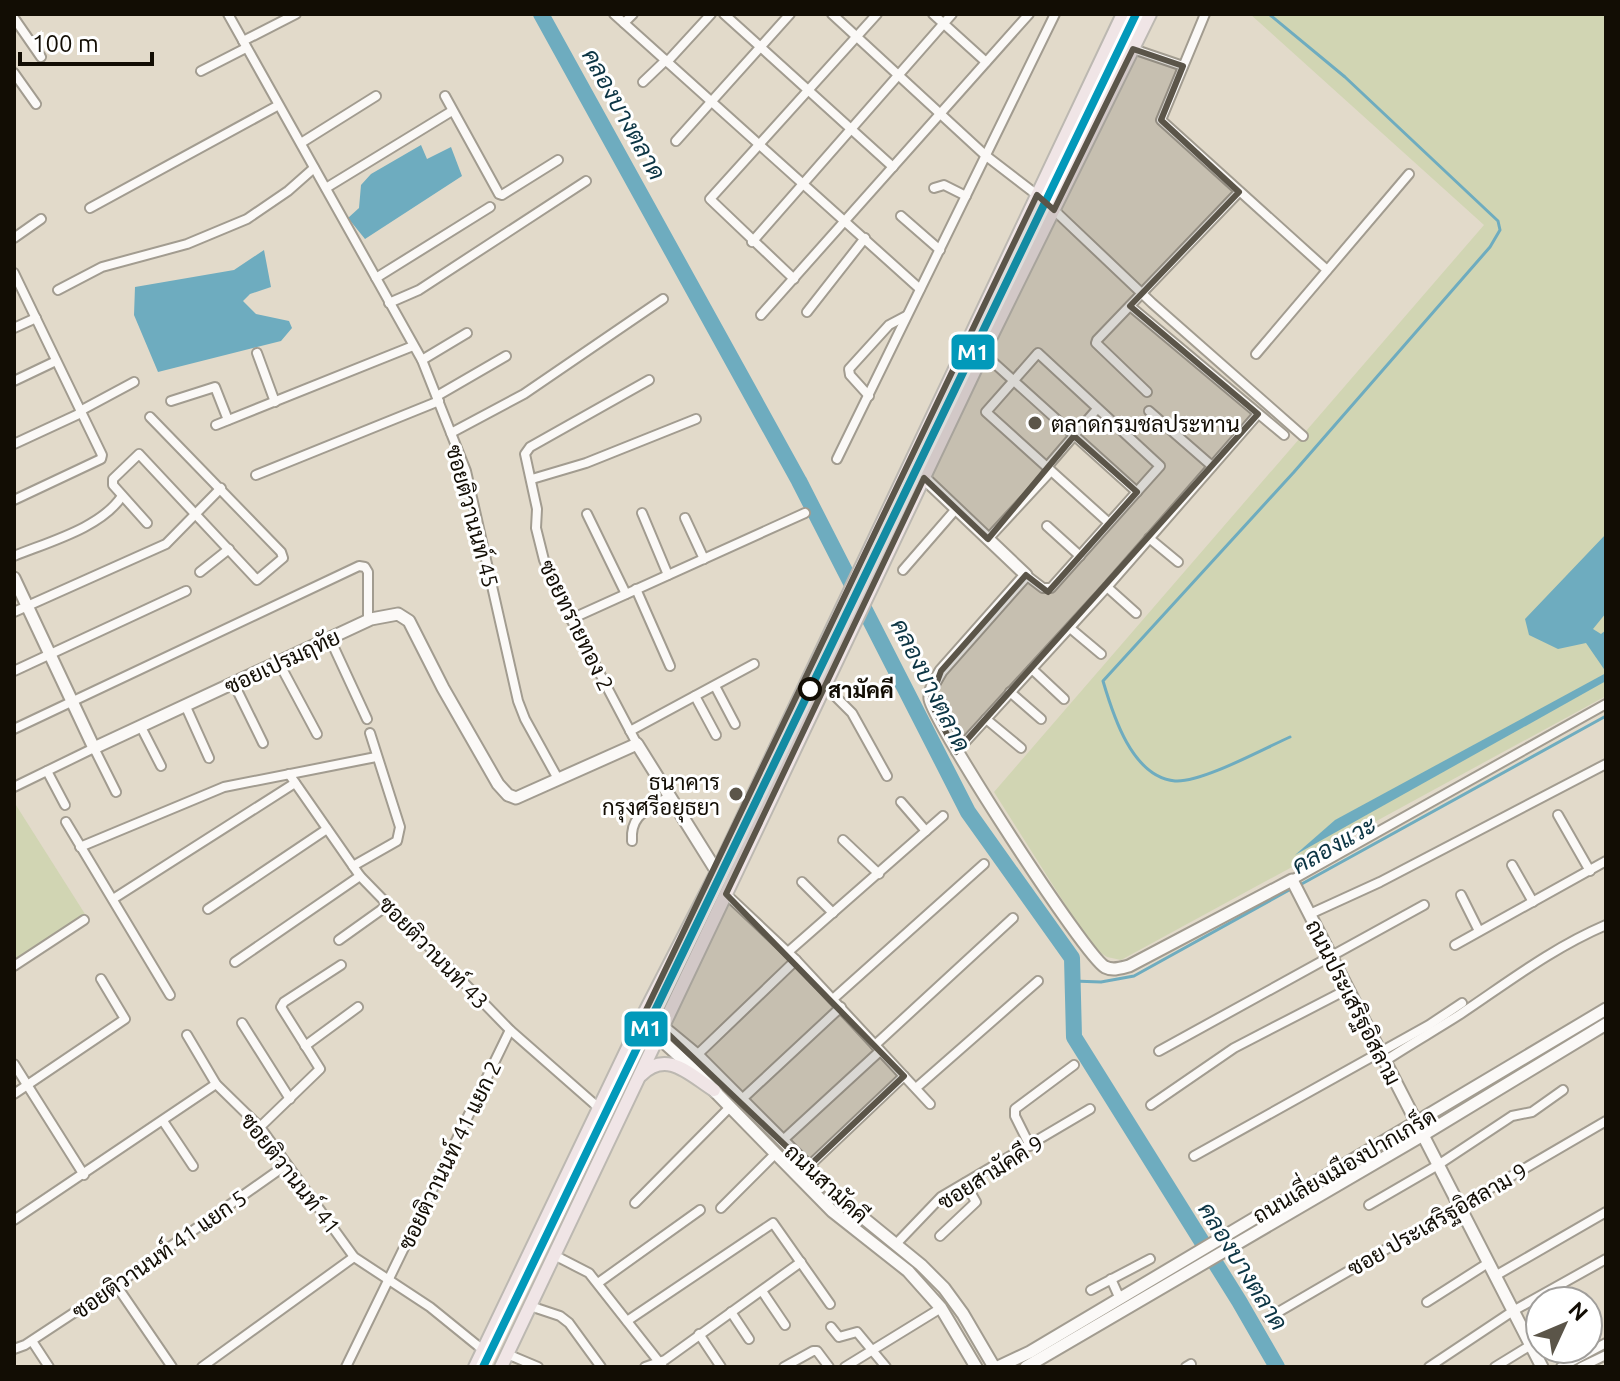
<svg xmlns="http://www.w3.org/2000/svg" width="1620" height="1381" viewBox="0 0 1620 1381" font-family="Ubuntu,Sarabun,sans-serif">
	<rect width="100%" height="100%" fill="#e2daca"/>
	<g fill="#d1d5b3">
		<path d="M1250,14h356v682l-485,264 -14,-3 -15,-10 -98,-155 490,-567z"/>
		<path d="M14,802l71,112 -71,46z"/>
	</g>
	<g fill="#6eacbf">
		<path d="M421,145l6,14 24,-12 11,29 -97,63 -17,-21 11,-10 2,-23 10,-11z"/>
		<path d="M264,250l7,37 -21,7 -7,7 13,13 33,7 3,7 -11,13 -123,31 -24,-57 1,-28 99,-17z"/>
		<path d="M1606,534v79l-13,16 8,5 5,-4v42l-20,-29 -28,6 -29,-14 -4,-16z"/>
		<path d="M1606,673v8l-311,174 40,-35z"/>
	</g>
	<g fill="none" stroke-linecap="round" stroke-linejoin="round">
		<g stroke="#6eacbf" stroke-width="3">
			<path d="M1269,14l76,63 153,144 2,9 -10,17 -196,225 -191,209c10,34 29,96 72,100 26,2 88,-32 115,-44"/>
			<path d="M1298,886l308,-170"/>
			<path d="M1073,981l28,1 33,-6 157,-87"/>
		</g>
		<path stroke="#6eacbf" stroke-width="16" d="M541,14l258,467 169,331 104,146 2,79 165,264 38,66"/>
		<g stroke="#a29c90" stroke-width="12">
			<g id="street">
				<path d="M228,14l194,346 44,111 52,230 7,18 32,58"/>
				<path d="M614,14l306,275"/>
				<path d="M724,14l169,153"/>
				<path d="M832,14l153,141 52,40"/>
				<path d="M933,14l53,48"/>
				<path d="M1205,14l-44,106 166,150"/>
				<path d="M14,18l27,39"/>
				<path d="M624,23l9,-9"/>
				<path d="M243,41l53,-27"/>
				<path d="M1133,49l50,17"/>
				<path d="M667,62l44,-48"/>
				<path d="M201,71l45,-23"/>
				<path d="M14,73l22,31"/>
				<path d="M643,82l23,-22"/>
				<path d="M445,96l54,98 3,1 56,-35"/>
				<path d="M676,141l114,-127"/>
				<path d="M301,143l75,-47"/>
				<path d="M326,188l126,-77"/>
				<path d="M934,188l10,-3 22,11"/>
				<path d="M90,208l187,-102"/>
				<path d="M1054,210l98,93 151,133"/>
				<path d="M901,216l39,34"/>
				<path d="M14,238l27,-19"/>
				<path d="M752,242l200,-228"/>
				<path d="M14,273l88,182 -1,4 -87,41"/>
				<path d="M376,278l114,-71"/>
				<path d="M794,279l-84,-80 167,-185"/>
				<path d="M58,290l44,-23 85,-23 60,-25 41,-28 26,-23"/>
				<path d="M389,303l30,-13 167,-109"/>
				<path d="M1130,306l154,129"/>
				<path d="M807,312l58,-74"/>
				<path d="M761,315l268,-301"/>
				<path d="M14,328l22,-10"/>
				<path d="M257,353l18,49"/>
				<path d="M983,353l154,139"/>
				<path d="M1256,354l153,-180"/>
				<path d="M422,360l45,-27"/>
				<path d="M14,381l42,-20"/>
				<path d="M1147,392l-51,-49 1,-3 142,-148"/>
				<path d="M437,396l69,-40"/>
				<path d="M869,396l-19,-21 -1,-6 40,-44 17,-9"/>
				<path d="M171,401l44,-14 13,33"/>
				<path d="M80,411l54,-29"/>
				<path d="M1149,411l63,55"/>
				<path d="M216,425l197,-79"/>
				<path d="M451,433l73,-39 139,-95"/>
				<path d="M14,444l67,-31"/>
				<path d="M837,459l218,-445"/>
				<path d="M1047,467l50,-58"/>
				<path d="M256,475l183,-74"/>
				<path d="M532,479l54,-16 110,-44"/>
				<path d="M642,513l26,62"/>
				<path d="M587,514l39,80"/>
				<path d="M685,518l19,41"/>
				<path d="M147,523l-34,-38v-6l26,-25 118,126 26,-22 -2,-6 -131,-135"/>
				<path d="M1047,526l33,30"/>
				<path d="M1149,538l29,24"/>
				<path d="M988,539l63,-68"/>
				<path d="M14,556c34,-14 87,-28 108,-60"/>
				<path d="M903,570l53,-61"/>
				<path d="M200,572l29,-23"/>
				<path d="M1026,575l17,13h8c36,-40 72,-81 109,-122l-122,-113 -52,59 123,111"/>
				<path d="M1107,587l29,26"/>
				<path d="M636,589l34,77"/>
				<path d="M14,612l152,-68 55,-56"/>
				<path d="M571,619l234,-106"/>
				<path d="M1070,628l31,26"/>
				<path d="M330,639l37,80"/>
				<path d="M279,663l38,71"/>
				<path d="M1032,669l32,30"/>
				<path d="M14,671l172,-80"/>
				<path d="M234,684l29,59"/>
				<path d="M715,686l20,38"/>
				<path d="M825,686l27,27 35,63"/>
				<path d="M1010,692l31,27"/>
				<path d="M695,696l21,39"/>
				<path d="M186,707l23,51"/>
				<path d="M986,719l35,29"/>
				<path d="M141,727l20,39"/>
				<path d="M14,729l345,-163 6,1 3,5v49"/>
				<path d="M630,731l124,-67"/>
				<path d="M637,744l-66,-125 -27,-59 -8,-32 1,-19 -12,-55 5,-7 119,-67"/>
				<path d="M956,752l151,-165 151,-173"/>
				<path d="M47,771l18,34"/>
				<path d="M289,774l71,102 150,154 90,79"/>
				<path d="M14,787l80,-39 22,44"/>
				<path d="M901,802l25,29"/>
				<path d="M1558,815l32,56"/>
				<path d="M66,822l104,173"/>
				<path d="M843,840l36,34"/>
				<path d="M632,841c-2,-27 16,-31 36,-44"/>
				<path d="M80,847l144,-60 152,-30"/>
				<path d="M1512,865l21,37"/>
				<path d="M353,866l44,-25 3,-14 -30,-94"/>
				<path d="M1292,880l314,-176"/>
				<path d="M802,882l31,31"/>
				<path d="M726,894l70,66 134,144"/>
				<path d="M1461,895l18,36"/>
				<path d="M113,899l182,-116"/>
				<path d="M208,909l119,-80"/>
				<path d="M1310,914l70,-32 226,-118"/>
				<path d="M339,940l49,-35"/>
				<path d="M1455,945l151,-84"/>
				<path d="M788,952l155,-136"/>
				<path d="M235,962l125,-86"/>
				<path d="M14,966l70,-46"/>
				<path d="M833,999l151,-135"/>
				<path d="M242,1023l48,76"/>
				<path d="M187,1035l29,49 44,43 94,130 76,50 53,43"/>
				<path d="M875,1045l138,-127"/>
				<path d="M305,1046l53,-39"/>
				<path d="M1159,1051l265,-146"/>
				<path d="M697,1055l99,-95"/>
				<path d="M1385,1061c24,-16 49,-30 74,-46 48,-32 93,-67 147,-90"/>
				<path d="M14,1064l70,111"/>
				<path d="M916,1088l122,-107"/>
				<path d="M14,1094l111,-75 -24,-40"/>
				<path d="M741,1100l100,-93"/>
				<path d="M1151,1105l83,-57 114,-59"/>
				<path d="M163,1121l30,45"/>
				<path d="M260,1127l60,-58 -39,-62 3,-5 57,-37"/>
				<path d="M782,1141l98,-90"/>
				<path d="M1030,1146l-15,-30v-7l59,-44"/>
				<path d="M1194,1156l235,-131 33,-22"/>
				<path d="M808,1167l96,-91"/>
				<path d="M635,1203l95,-96"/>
				<path d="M1369,1205l69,-40 74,-49 20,-4 31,-22"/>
				<path d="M721,1208l55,-55"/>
				<path d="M14,1220l202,-136"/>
				<path d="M940,1236l36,-34 -11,-19"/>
				<path d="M896,1244l45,-47 149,-88"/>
				<path d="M554,1255l35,18 74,94"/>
				<path d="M1495,1276l111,-64"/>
				<path d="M1111,1279l9,20"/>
				<path d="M598,1283l102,-73"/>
				<path d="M116,1285l56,82"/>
				<path d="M1091,1290l59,-31"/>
				<path d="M762,1291l23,34"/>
				<path d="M1427,1302l61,-39"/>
				<path d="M530,1306l30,10 9,7 32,44"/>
				<path d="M731,1312l18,27"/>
				<path d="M1268,1318l338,-197"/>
				<path d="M627,1321l146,-98 57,81"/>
				<path d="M831,1327l8,10 18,-5 29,35"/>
				<path d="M699,1334l22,33"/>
				<path d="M32,1341l17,26"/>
				<path d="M14,1349l11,-4 91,-60 170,-120"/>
				<path d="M507,1354l31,13"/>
				<path d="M202,1367l152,-110"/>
				<path d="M346,1367l164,-337"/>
				<path d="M645,1367l20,-7 136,-98"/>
				<path d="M784,1367l29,-16h4l12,16"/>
				<path d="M845,1367l96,-59"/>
				<path d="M1186,1367l5,-3"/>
				<path d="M1429,1367l84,-56 93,-52"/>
				<path d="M1495,1367l36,-22"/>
				<path d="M1561,1367l45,-24"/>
				<path d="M1581,1367l25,-12"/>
			</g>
		</g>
		<g stroke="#a29c90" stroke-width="15">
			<g id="secondary">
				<path d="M924,478l102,97 -85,96c-5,9 -12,18 -11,28 4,24 155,257 175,268 8,4 16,1 24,-1l163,-86 250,487"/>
				<path d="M14,578l80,170 277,-129 27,-5 11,7 34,67 55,96 10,11 8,3 121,-54 80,128"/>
				<path d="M645,1012l52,43 148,148 76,62 23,23 19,26 31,53"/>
				<path d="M640,1021l49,44 143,146 76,60 33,37 35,59"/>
				<path d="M998,1367l32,-15 576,-343"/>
				<path d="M1026,1367l397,-232 183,-111"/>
			</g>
		</g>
		<g stroke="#bcb8b1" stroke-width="16">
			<g id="primary">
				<path d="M641,1075c26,-26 49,0 73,15"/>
				<path d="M475,1367l170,-355 72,-140 406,-858"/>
				<path d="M501,1367l482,-1014 167,-339"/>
			</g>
		</g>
		<use href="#street" stroke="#fbf9f7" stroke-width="8"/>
		<use href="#secondary" stroke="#fbf9f7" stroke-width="11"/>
		<use href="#primary" stroke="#f0e5e6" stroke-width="12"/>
		<g stroke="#fff" stroke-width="14">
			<path id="metro-1" d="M483,1367l653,-1353"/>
		</g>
		<use href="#metro-1" stroke="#0299ba" stroke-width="8"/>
	</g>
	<path fill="#5b5549" fill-opacity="0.2" stroke="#5b5549" stroke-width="6" stroke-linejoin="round" d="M1133,49l50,17 -22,54 78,72 -109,114 128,108 -302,338 -26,-51 11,-30 85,-96 22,17 89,-100 -63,-56 -86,103 -64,-61 -198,416 178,182 -96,91 -163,-155 392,-817 17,15z"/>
	<g fill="#5b5549" stroke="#fff" stroke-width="3">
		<circle cx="1035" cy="423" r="8"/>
		<circle cx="736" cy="794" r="8"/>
	</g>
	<circle fill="#fff" stroke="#120d04" stroke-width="4" cx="810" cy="689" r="10"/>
	<g text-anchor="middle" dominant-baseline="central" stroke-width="6" stroke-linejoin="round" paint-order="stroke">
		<g font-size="22" fill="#120d04" stroke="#fff" text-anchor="start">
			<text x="1051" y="423">ตลาดกรมชลประทาน</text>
			<text x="720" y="781" text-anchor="end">ธนาคาร<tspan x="720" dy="25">กรุงศรีอยุธยา</tspan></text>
		</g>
		<g font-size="22" fill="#120d04" stroke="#fff">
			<text transform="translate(473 516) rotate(75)">ซอยติวานนท์ 45</text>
			<text transform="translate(577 625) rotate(64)">ซอยทรายทอง 2</text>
			<text transform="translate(282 661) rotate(-25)">ซอยเปรมฤทัย</text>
			<text transform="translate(434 952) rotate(46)">ซอยติวานนท์ 43</text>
			<text transform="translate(1354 1002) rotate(63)">ถนนประเสริฐอิสลาม</text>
			<text transform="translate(449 1155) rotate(-64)">ซอยติวานนท์ 41 แยก 2</text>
			<text transform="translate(1344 1165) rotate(-30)">ถนนเลี่ยงเมืองปากเกร็ด</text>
			<text transform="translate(990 1172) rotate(-32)">ซอยสามัคคี 9</text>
			<text transform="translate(291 1173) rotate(52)">ซอยติวานนท์ 41</text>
			<text transform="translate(827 1183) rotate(43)">ถนนสามัคคี</text>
			<text transform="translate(1437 1219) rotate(-30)">ซอย ประเสริฐอิสลาม 9</text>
			<text transform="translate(159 1254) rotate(-35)">ซอยติวานนท์ 41 แยก 5</text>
		</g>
		<g font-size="22" font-weight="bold" fill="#120d04" stroke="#fff" text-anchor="start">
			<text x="828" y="689">สามัคคี</text>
		</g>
		<g font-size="24" font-style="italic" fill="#0c3544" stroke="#fff">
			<text transform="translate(624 114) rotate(61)">คลองบางตลาด</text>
			<text transform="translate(931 685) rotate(63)">คลองบางตลาด</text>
			<text transform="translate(1334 845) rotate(-29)">คลองแวะ</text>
			<text transform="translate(1243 1266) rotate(58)">คลองบางตลาด</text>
		</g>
	</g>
	<g stroke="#fff" stroke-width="3">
		<rect x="950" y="333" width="46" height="38" rx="8" fill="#0299ba"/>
		<rect x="623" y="1010" width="46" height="38" rx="8" fill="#0299ba"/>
	</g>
	<g font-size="22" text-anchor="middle" font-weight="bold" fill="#fff">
		<text x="973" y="360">M1</text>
		<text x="646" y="1036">M1</text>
	</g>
	<rect width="1620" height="1381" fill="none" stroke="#120d04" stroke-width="32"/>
	<g transform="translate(1564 1325) rotate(46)"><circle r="38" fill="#ffffff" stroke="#a09e9b" stroke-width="2"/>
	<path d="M0-6L14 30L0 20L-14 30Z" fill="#5b5549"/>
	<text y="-12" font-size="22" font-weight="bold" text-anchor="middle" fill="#120d04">N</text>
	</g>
	<path d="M20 52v12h132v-12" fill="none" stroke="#120d04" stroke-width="4"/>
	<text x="32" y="52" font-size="24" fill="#120d04" stroke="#ffffff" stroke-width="6" paint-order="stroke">100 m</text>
</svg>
